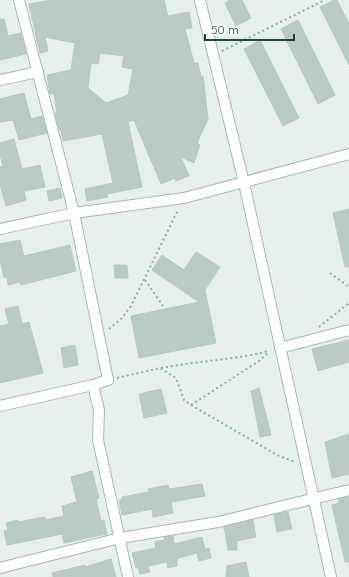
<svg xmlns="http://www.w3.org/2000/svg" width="349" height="577" viewBox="0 0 349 577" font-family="Quicksand,sans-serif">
	<rect width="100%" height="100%" fill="#e6efeb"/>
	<g fill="#bbcac4" stroke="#b8c9c2" fill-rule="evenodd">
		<path d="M51,0h113l4,16 21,-4 3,16 -7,1 9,34h4l3,14 2,-1 5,43 -11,24 3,2 -6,18 -13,-6 8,19 -13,5 -1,-3 -14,6 -27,-64 -6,2 14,65 -35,7 1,3 -21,4 -2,-12 28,-6 -11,-49 -39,7 -2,-11h-2l-4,-17h2l-3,-19h-4l-3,-19 24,-5 4,-27 -30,-6 3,14 -8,2 -11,-49zM100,53l24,3 -2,11 11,2 -5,26 -22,8 -18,-15 3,-25 7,1z"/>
		<path d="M230,0h12l9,18 -15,8 -11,-23z"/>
		<path d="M334,0h3l12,24v41l-29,-58z"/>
		<path d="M0,19h4l4,17 13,-3 5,21 -26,6z"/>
		<path d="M298,20l37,75 -17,9 -37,-75z"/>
		<path d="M260,40l39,78 -16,8 -39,-77z"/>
		<path d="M24,93l7,26 11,-3 5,17 -28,7 -6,-20 -13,2v-23z"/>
		<path d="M14,139l8,30 18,-4 5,22 -21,4 2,9 -20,6 -6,-21v-18l3,-1 -3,-11v-12z"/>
		<path d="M60,188l2,10 -13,3 -2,-10z"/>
		<path d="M349,209v58h-4l-12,-54z"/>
		<path d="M20,240l4,16 46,-11 6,26 -55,14 -1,-3 -12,3 -1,-8 -3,1 -4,-19v-15z"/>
		<path d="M196,252l24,15 -15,23 11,53 -77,15 -8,-42 68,-14 -47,-32 10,-15 22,15z"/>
		<path d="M114,265h13l1,13h-13z"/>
		<path d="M18,306l4,18 7,-2 14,51 -43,10v-57l9,-2 -4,-15z"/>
		<path d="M349,340v22l-31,9 -6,-22z"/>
		<path d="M75,345l3,20 -14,3 -3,-20z"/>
		<path d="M259,388l12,47 -11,2 -9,-46z"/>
		<path d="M161,389l6,24 -23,5 -5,-24z"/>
		<path d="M349,434v40l-17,4 -7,-36z"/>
		<path d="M92,471l7,27 -3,1 5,22 3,-1 3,14 -43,9 -2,-9 -55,11 -3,-14 4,-1 -2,-7 12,-3v2l27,-5v3l19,-4 -2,-10 15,-4 -6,-25z"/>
		<path d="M202,484l3,12 -34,6 2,11 -20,4 -1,-8 -30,6 -3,-15h3v-3l27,-5 -1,-3 20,-4 1,4z"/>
		<path d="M349,497v65h-4l-13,-57 7,-2 -1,-4z"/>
		<path d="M288,512l4,17 -15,3 -3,-17z"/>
		<path d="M253,520l3,17 -19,4v9h-9l-4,-23z"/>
		<path d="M173,536l1,8 28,-7 3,12 4,-1 2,10 -12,3 -2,-8 -18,5 -2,1v7l-9,2 -1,-6 -19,4 2,6 -10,2 -2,-7 -2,1 -4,-15 24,-5 -1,-6 10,-2 -1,-3z"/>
		<path d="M111,559l5,18h-63l-1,-4 33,-8v2z"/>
		<path d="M246,562l3,15h-23l1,-11z"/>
	</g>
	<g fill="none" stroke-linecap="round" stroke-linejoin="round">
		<g stroke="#a8b8b2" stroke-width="12">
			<g id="minor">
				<path d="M19,0l55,213 34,167 -15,5 6,25 -1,30 30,137"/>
				<path d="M200,0l44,183 87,394"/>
				<path d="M0,80l38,-8"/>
				<path d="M0,229l74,-16 110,-15 165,-44"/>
				<path d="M280,348l69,-18"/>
				<path d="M0,406l93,-21"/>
				<path d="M0,568l120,-30 98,-16 131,-32"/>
			</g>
		</g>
		<g stroke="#86b3a5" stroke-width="2" stroke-dasharray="2 3" stroke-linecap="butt">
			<path d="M222,51l103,-51"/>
			<path d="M330,273l19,14"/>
			<path d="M145,280l18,26"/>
			<path d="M319,327l30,-24"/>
			<path d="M109,329l13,-11 9,-12 47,-96"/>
			<path d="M161,368c36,-7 73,-8 108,-17"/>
			<path d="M117,378l43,-10 16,10 8,22 7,5 86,50 18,7"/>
			<path d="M191,405l68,-44 10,-9"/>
		</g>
		<use href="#minor" stroke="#fff" stroke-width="10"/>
	</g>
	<path d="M205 34v6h89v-6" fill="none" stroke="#24423a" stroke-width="2"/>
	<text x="211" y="34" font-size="12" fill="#24423a" stroke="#f7fbf9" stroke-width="3" paint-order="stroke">50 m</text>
</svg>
